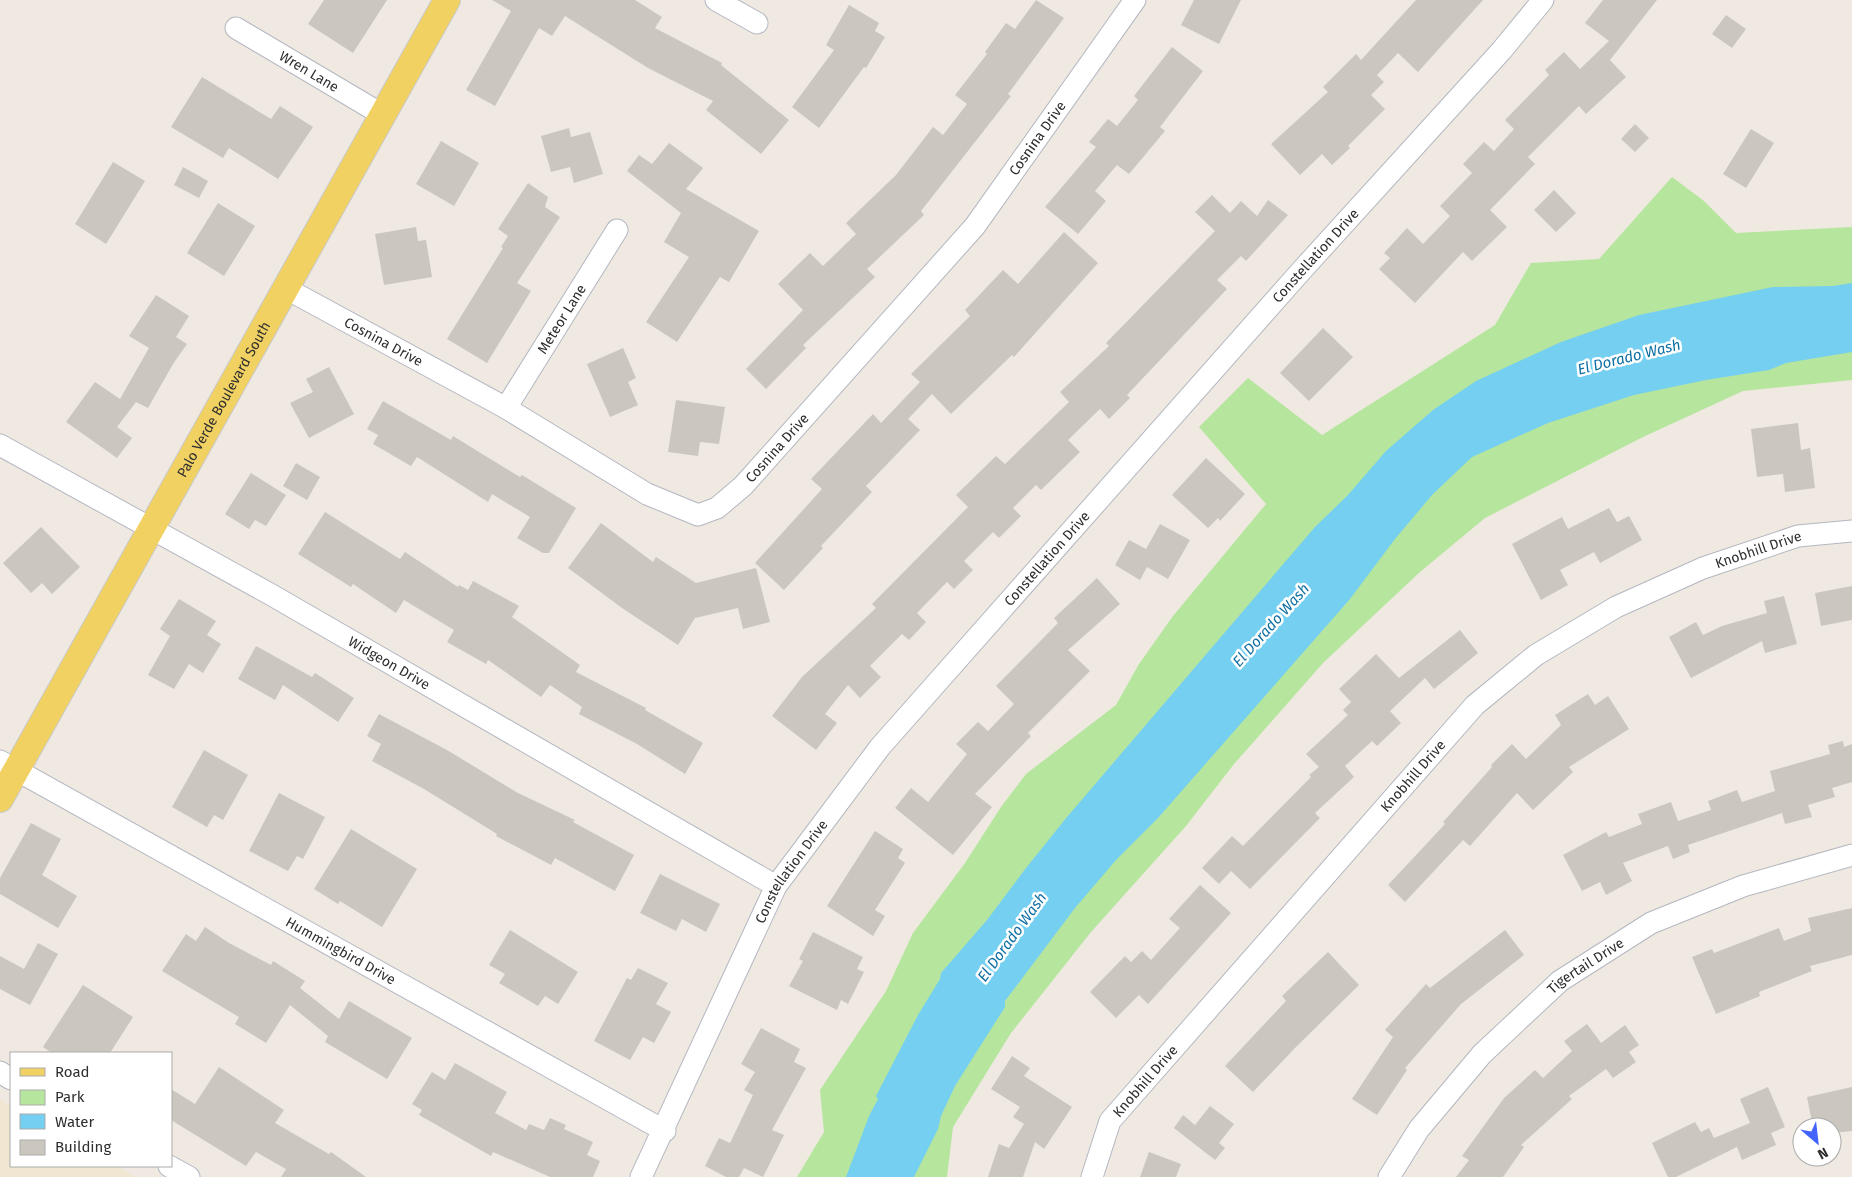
<svg xmlns="http://www.w3.org/2000/svg" width="1852" height="1177" viewBox="0 0 1852 1177" font-family="'Fira Sans',sans-serif">
	<rect width="100%" height="100%" fill="#efe9e1"/>
	<path fill="#f0e6d1" d="M0,1099l11,7v60h105l19,11h-135z"/>
	<path fill="#b6e59e" d="M1672,177l32,24 32,32 116,-6v153l-109,11 -100,46 -158,81 -65,54 -97,91 -89,101 -48,62 -95,106 -80,101 -58,94 -6,50h-150l27,-45 -4,-42 66,-99 27,-58 52,-70 36,-56 25,-33 90,-69 23,-41 34,-48 93,-112 -67,-77 49,-49 74,57 173,-110 36,-62 68,-4z"/>
	<path fill="#75cff0" d="M1852,283v69l-66,11 -17,7 -63,10 -72,15 -86,28 -76,34 -40,38 -37,44 -45,60 -192,219 -42,42 -41,48 -70,93v6l-50,79 -14,30 -3,13 -24,48h-68l23,-61 9,-17 -2,-3 42,-81 22,-36 1,-6 46,-53 39,-52 41,-51 248,-290 33,-32 38,-44 47,-41 43,-29 85,-39 78,-27 134,-28 60,-1z"/>
	<g fill="#cbc7bf">
		<path d="M324,0h63l-34,53 -45,-29z"/>
		<path d="M492,0h143l27,17 -7,11 67,35 -1,2 68,55 -28,34 -55,-44 7,-9 -65,-33 -83,-52 -13,20 -13,-8 -44,78 -29,-16 45,-79z"/>
		<path d="M1036,0l28,18 -56,76 3,2 -90,115 3,4 -57,54 8,8 -72,68 3,3 -40,41 -20,-20 57,-59 -25,-26 32,-31 13,13 33,-32 -10,-11 50,-48 37,-48 10,8 24,-31 -12,-9 32,-41 -2,-2 21,-29 9,6z"/>
		<path d="M1194,0h47l-22,44 -38,-19z"/>
		<path d="M1416,0h67l-65,72 -20,-19 -21,22 7,7 -13,13 14,14 -37,37 2,2 -18,17 -10,-11 -22,21 -29,-31 57,-52 -5,-5 33,-33 5,6z"/>
		<path d="M1603,0h54l-47,60 16,17 -40,37 -7,-8 -51,51 7,7 -45,46 17,17 -35,34 -9,-9 -48,51 -36,-34 11,-11 -6,-5 23,-25 16,16 27,-28 -10,-10 32,-33 -9,-9 21,-22 10,9 20,-22 -9,-9 44,-45 -4,-5 19,-18 16,17 29,-28 -24,-18z"/>
		<path d="M849,5l30,18 -4,8 10,6 -19,31 -2,-1 -45,61 -27,-21 42,-57 -8,-5z"/>
		<path d="M1726,15l20,14 -14,19 -20,-14z"/>
		<path d="M1172,47l31,24 -43,56 5,4 -36,43 -12,-9 -22,26 11,10 -28,33 -33,-27 51,-60 -7,-5 19,-23 9,7 21,-26 -4,-4z"/>
		<path d="M202,77l69,42 9,-13 33,21 -35,52 -49,-31 -6,10 -52,-31z"/>
		<path d="M1635,124l14,14 -14,14 -14,-13z"/>
		<path d="M569,128l2,9 19,-5 13,42 -29,9 -4,-16 -19,5 -10,-36z"/>
		<path d="M1751,129l23,14 -28,45 -23,-14z"/>
		<path d="M441,141l38,22 -25,43 -38,-22z"/>
		<path d="M669,143l34,25 -17,21 73,42 -30,51 -9,-5 -43,65 -31,-20 43,-65 -25,-15 17,-29 -54,-42 12,-16 13,9z"/>
		<path d="M113,162l32,19 -39,63 -31,-20z"/>
		<path d="M183,167l25,14 -9,17 -25,-13z"/>
		<path d="M528,183l20,14 -3,10 15,10 -43,66 14,8 -44,72 -40,-24 56,-91 -2,-1 7,-11 -10,-7z"/>
		<path d="M1554,190l22,23 -20,19 -22,-22z"/>
		<path d="M1212,195l18,18 11,-12 16,15 11,-16 20,15 -42,46 -5,-5 -24,24 10,9 -100,106 3,3 -21,21 -9,-10 -32,31 12,12 -39,38 -5,-5 -23,23 8,8 -22,22 -6,-6 -29,29 9,9 -19,19 -7,-7 -30,31 9,9 -17,18 -7,-6 -32,32 11,11 -21,21 -12,-13 -23,29 12,9 -21,27 -44,-34 30,-39 74,-69 -4,-4 96,-97 -12,-12 40,-39 9,8 64,-62 -9,-10 49,-46 -3,-3 109,-112 -20,-19z"/>
		<path d="M218,203l37,23 -31,50 -37,-23z"/>
		<path d="M416,227l2,14 8,-1 6,37 -48,8 -9,-51z"/>
		<path d="M1064,232l34,31 -84,94 -2,-2 -61,59 -19,-20 -24,25 12,11 -54,56 6,6 -51,54 2,2 -39,42 -29,-27 67,-74 -11,-10 62,-65 8,9 39,-41 -9,-8 59,-58 -5,-6 38,-40 15,14z"/>
		<path d="M156,295l33,21 -13,21 11,7 -14,20 -25,44 -12,-6 -19,25 15,11 -15,20 -51,-36 29,-40 25,17 29,-51 -20,-12z"/>
		<path d="M1323,328l30,29 -44,44 -29,-28z"/>
		<path d="M623,348l13,30 -8,4 10,23 -28,12 -23,-53z"/>
		<path d="M329,367l25,47 -45,24 -19,-35 23,-11 -7,-13z"/>
		<path d="M676,400l49,7 -6,37 -19,-2 -2,14 -30,-4z"/>
		<path d="M383,401l68,39 2,-4 67,41 2,-2 54,33 -27,45h-6l-26,-15 13,-21 -38,-23 -4,8 -71,-45 -6,9 -38,-22 5,-9 -11,-6z"/>
		<path d="M1798,423l3,27 9,-2 5,40 -30,4 -2,-18 -26,3 -6,-48z"/>
		<path d="M1206,458l39,36 -25,27 -2,-3 -10,10 -36,-33z"/>
		<path d="M296,463l24,14 -13,23 -24,-14z"/>
		<path d="M251,473l35,22 -20,31 -11,-6 -6,9 -24,-15z"/>
		<path d="M1609,508l8,14 12,-6 13,24 -42,23 -6,-11 -34,18 8,15 -27,15 -29,-56 50,-27 6,12z"/>
		<path d="M325,512l75,47 5,-7 53,35 1,-2 9,5 5,-9 46,25 -7,11 68,48 -4,7 70,36 -1,2 58,33 -18,31 -48,-30 -58,-30 3,-7 -32,-22 -9,12 -53,-37 -2,4 -39,-22 7,-12 -50,-30 -8,13 -43,-29 -2,3 -53,-33z"/>
		<path d="M601,523l52,39 3,-5 40,26 60,-15 14,54 -27,7 -5,-21 -43,10 -17,27 -56,-37 -54,-40z"/>
		<path d="M1160,524l30,16 -22,39 -21,-12 -7,13 -25,-15 14,-25 17,9z"/>
		<path d="M41,527l39,40 -28,27 -10,-11 -11,10 -28,-30z"/>
		<path d="M1097,578l23,26 -52,46 22,21 -62,62 3,3 -56,58 17,13 -39,48 -58,-47 16,-20 17,14 39,-48 -11,-10 22,-22 10,9 26,-27 -18,-18 62,-63 -4,-5z"/>
		<path d="M1852,586v34l-31,6 -6,-33z"/>
		<path d="M1784,596l13,48 -32,9 -3,-12 -71,37 -22,-41 27,-15 7,13 19,-9 45,-13 -3,-12z"/>
		<path d="M179,599l37,22 -9,14 14,9 -18,29 -14,-9 -15,25 -26,-14 22,-39 -10,-7z"/>
		<path d="M1460,630l18,23 -44,36 -9,-11 -35,33 11,12 -24,23 -5,-5 -27,25 9,11 -39,36 5,5 -70,71 -19,-18 -12,13 -17,-16 30,-32 11,10 68,-69 -2,-2 10,-8 -13,-13 42,-39 -5,-5 8,-8 -12,-13 37,-35 23,24z"/>
		<path d="M256,646l56,31 3,-4 39,25 -16,24 -55,-37 -8,15 -37,-21z"/>
		<path d="M1588,694l7,11 13,-9 21,33 -60,38 4,5 -40,38 -16,-17 -47,53 -7,-6 -58,62 -17,-17 57,-61 -2,-2 49,-55 -1,-2 21,-21 14,15 35,-34 -6,-10z"/>
		<path d="M379,714l68,36 71,43 57,27 -2,2 61,33 -19,36 -60,-33 -4,7 -55,-29 1,-2 -73,-45 -52,-28 9,-17 -14,-8z"/>
		<path d="M1843,741l1,6 8,-3v38l-20,6 3,9 -27,8 4,12 -27,7 -3,-11 -94,32 2,7 -17,7 -5,-13 -45,17 9,18 -26,14 -6,-13 -18,9 -19,-36 43,-23 3,5 33,-13 -4,-10 33,-12 7,19 33,-11 -3,-9 29,-11 5,12 33,-11 -5,-20 60,-17 -2,-9z"/>
		<path d="M204,750l44,25 -25,45 -9,-5 -7,12 -35,-20z"/>
		<path d="M279,793l46,24 -22,42 -6,-3 -9,15 -39,-20z"/>
		<path d="M31,823l30,16 -19,36 35,21 -19,32 -58,-34v-16z"/>
		<path d="M351,829l66,40 -35,58 -42,-26 -2,3 -24,-15z"/>
		<path d="M875,831l28,18 -5,9 7,5 -30,47 10,6 -12,20 -46,-30z"/>
		<path d="M660,874l60,30 -14,28 -24,-13 -6,12 -36,-18z"/>
		<path d="M1200,885l31,28 -83,91 -9,-9 -23,23 -26,-26 35,-36 6,6 11,-11 9,9 29,-32 -11,-9z"/>
		<path d="M1852,908v47l-42,11 2,5 -53,21 1,4 -44,18 -24,-57 20,-8 2,4 65,-25 5,13 27,-10 -3,-13z"/>
		<path d="M205,927l24,16 42,22 2,-4 32,20 -5,7 39,31 10,-18 63,37 -25,41 -62,-37 3,-6 -38,-31 -24,38 -31,-19 4,-7 -77,-46 24,-37 10,7z"/>
		<path d="M510,930l68,42 -20,32 -13,-8 -7,10 -39,-23 6,-9 -16,-9z"/>
		<path d="M1505,930l19,25 -63,49 -56,64 2,2 -30,45 -25,-16 41,-62 -8,-7 41,-46 4,4z"/>
		<path d="M813,932l50,25 -6,12 7,3 -16,32 -7,-4 -4,10 -48,-24 14,-25 -4,-2z"/>
		<path d="M38,943l20,11 -28,51 -30,-16v-33l24,13z"/>
		<path d="M1328,952l31,33 -63,62 -43,45 -28,-26 61,-65 -4,-5z"/>
		<path d="M638,968l30,15 -12,21 15,8 -17,31 -11,-6 -13,23 -36,-19 33,-63 4,2z"/>
		<path d="M83,985l50,32 -23,36h-58l-9,-6z"/>
		<path d="M1587,1024l14,19 24,-18 14,20 -10,7 7,10 -23,16 -7,-9 -37,27 3,3 -51,46 3,2 -21,30h-47l13,-17 -7,-4 42,-58 31,-28 8,8 29,-27 -8,-10z"/>
		<path d="M761,1028l39,21 -6,13 12,6 -34,62 12,5 -21,42 -19,-9 -5,9h-13l-21,-11 14,-28 11,5 23,-48 -9,-5 11,-18 -14,-8z"/>
		<path d="M1012,1056l18,12 -6,8 48,31 -28,42 -9,-7 -12,35h-35l11,-33 10,4 15,-24 -11,-7 7,-10 -29,-18z"/>
		<path d="M455,1063l52,29 -12,21 31,17 3,-6 15,6 6,-12 16,7 -2,4 29,13 -6,13 13,6 -7,16h-43l-57,-25 -2,4 -72,-41 3,-5 -10,-6 20,-32 13,8z"/>
		<path d="M219,1067l65,43 -9,13 54,31 2,-2 35,25h-85l5,-8 -30,-17 -10,14 -75,-46v-31l24,15z"/>
		<path d="M1768,1087l17,40 -14,6 5,12 -34,15 -5,-13 -61,30h-8l-16,-34 43,-21 6,10 8,-4 5,10 36,-15 -10,-24z"/>
		<path d="M1852,1087v44l-20,2v-6h-19l-6,-30z"/>
		<path d="M1210,1106l24,18 -15,19 6,5 -10,12 -41,-32 9,-13 12,10z"/>
		<path d="M1149,1152l32,12 -5,13h-36z"/>
	</g>
	<g fill="none" stroke-linecap="round" stroke-linejoin="round">
		<g stroke="#b4b7c1" stroke-width="23">
			<g id="minor">
				<path d="M716,0l41,23"/>
				<path id="s1" d="M236,28l147,87"/>
				<path id="s2" d="M287,289l219,119 141,86 51,21 19,-7 26,-22 232,-260 160,-226"/>
				<path id="s3" d="M506,408l111,-178"/>
				<path id="s4" d="M0,445l270,149 506,292"/>
				<path id="s5" d="M0,761l665,370"/>
				<path d="M0,1072l11,7"/>
				<path d="M169,1166l20,11"/>
				<path id="s6" d="M641,1177l135,-291 104,-139 422,-477 200,-220 41,-50"/>
				<path id="s7" d="M1092,1177l18,-56 365,-416 61,-50 80,-48 87,-39 95,-32 54,-5"/>
				<path id="s8" d="M1389,1177l30,-48 63,-75 78,-73 91,-58 92,-37 109,-31"/>
			</g>
		</g>
		<g stroke="#c9c9c9" stroke-width="28">
			<g id="major">
				<path id="s9" d="M0,799l447,-799"/>
			</g>
		</g>
		<use href="#minor" stroke="#fff" stroke-width="21"/>
		<use href="#major" stroke="#f2d163" stroke-width="26"/>
	</g>
	<g text-anchor="middle" dominant-baseline="central" stroke-width="5" stroke-linejoin="round" paint-order="stroke">
		<g font-size="14" fill="#2e2e2e" stroke="#fff">
			<text stroke="none"><textPath href="#s1" startOffset="85">Wren Lane</textPath></text>
			<text stroke="none"><textPath href="#s2" startOffset="980">Cosnina Drive</textPath></text>
			<text stroke="none"><textPath href="#s6" startOffset="1151">Constellation Drive</textPath></text>
			<text stroke="none"><textPath href="#s3" startOffset="105">Meteor Lane</textPath></text>
			<text stroke="none"><textPath href="#s2" startOffset="110">Cosnina Drive</textPath></text>
			<text stroke="none"><textPath href="#s9" startOffset="458">Palo Verde Boulevard South</textPath></text>
			<text stroke="none"><textPath href="#s2" startOffset="575">Cosnina Drive</textPath></text>
			<text stroke="none"><textPath href="#s7" startOffset="938">Knobhill Drive</textPath></text>
			<text stroke="none"><textPath href="#s6" startOffset="746">Constellation Drive</textPath></text>
			<text stroke="none"><textPath href="#s4" startOffset="446">Widgeon Drive</textPath></text>
			<text stroke="none"><textPath href="#s7" startOffset="518">Knobhill Drive</textPath></text>
			<text stroke="none"><textPath href="#s6" startOffset="341">Constellation Drive</textPath></text>
			<text stroke="none"><textPath href="#s5" startOffset="390">Hummingbird Drive</textPath></text>
			<text stroke="none"><textPath href="#s8" startOffset="291">Tigertail Drive</textPath></text>
			<text stroke="none"><textPath href="#s7" startOffset="112">Knobhill Drive</textPath></text>
		</g>
		<g font-size="15" font-style="italic" fill="#0d6fa3" stroke="#fff">
			<text transform="translate(1629 357) rotate(-14)">El Dorado Wash</text>
			<text transform="translate(1271 625) rotate(-48)">El Dorado Wash</text>
			<text transform="translate(1012 937) rotate(-54)">El Dorado Wash</text>
		</g>
	</g>
	<rect x="10" y="1052" width="162" height="115" fill="#ffffff" stroke="#ababab"/>
	<rect x="20" y="1068" width="25" height="8" fill="#f2d163" stroke="#ababab"/>
	<text x="55" y="1077" font-size="15" fill="#2e2e2e">Road</text>
	<rect x="20" y="1090" width="25" height="15" fill="#b6e59e" stroke="#ababab"/>
	<text x="55" y="1102" font-size="15" fill="#2e2e2e">Park</text>
	<rect x="20" y="1114" width="25" height="15" fill="#75cff0" stroke="#ababab"/>
	<text x="55" y="1127" font-size="15" fill="#2e2e2e">Water</text>
	<rect x="20" y="1140" width="25" height="15" fill="#cbc7bf" stroke="#ababab"/>
	<text x="55" y="1152" font-size="15" fill="#2e2e2e">Building</text>
	<g transform="translate(1817 1142) rotate(152)"><circle r="24" fill="#ffffff" stroke="#ababab"/>
	<path d="M0-4L9 19L0 12L-9 19Z" fill="#4264fb"/>
	<text y="-8" font-size="14" font-weight="bold" text-anchor="middle" fill="#2e2e2e">N</text>
	</g>
</svg>
